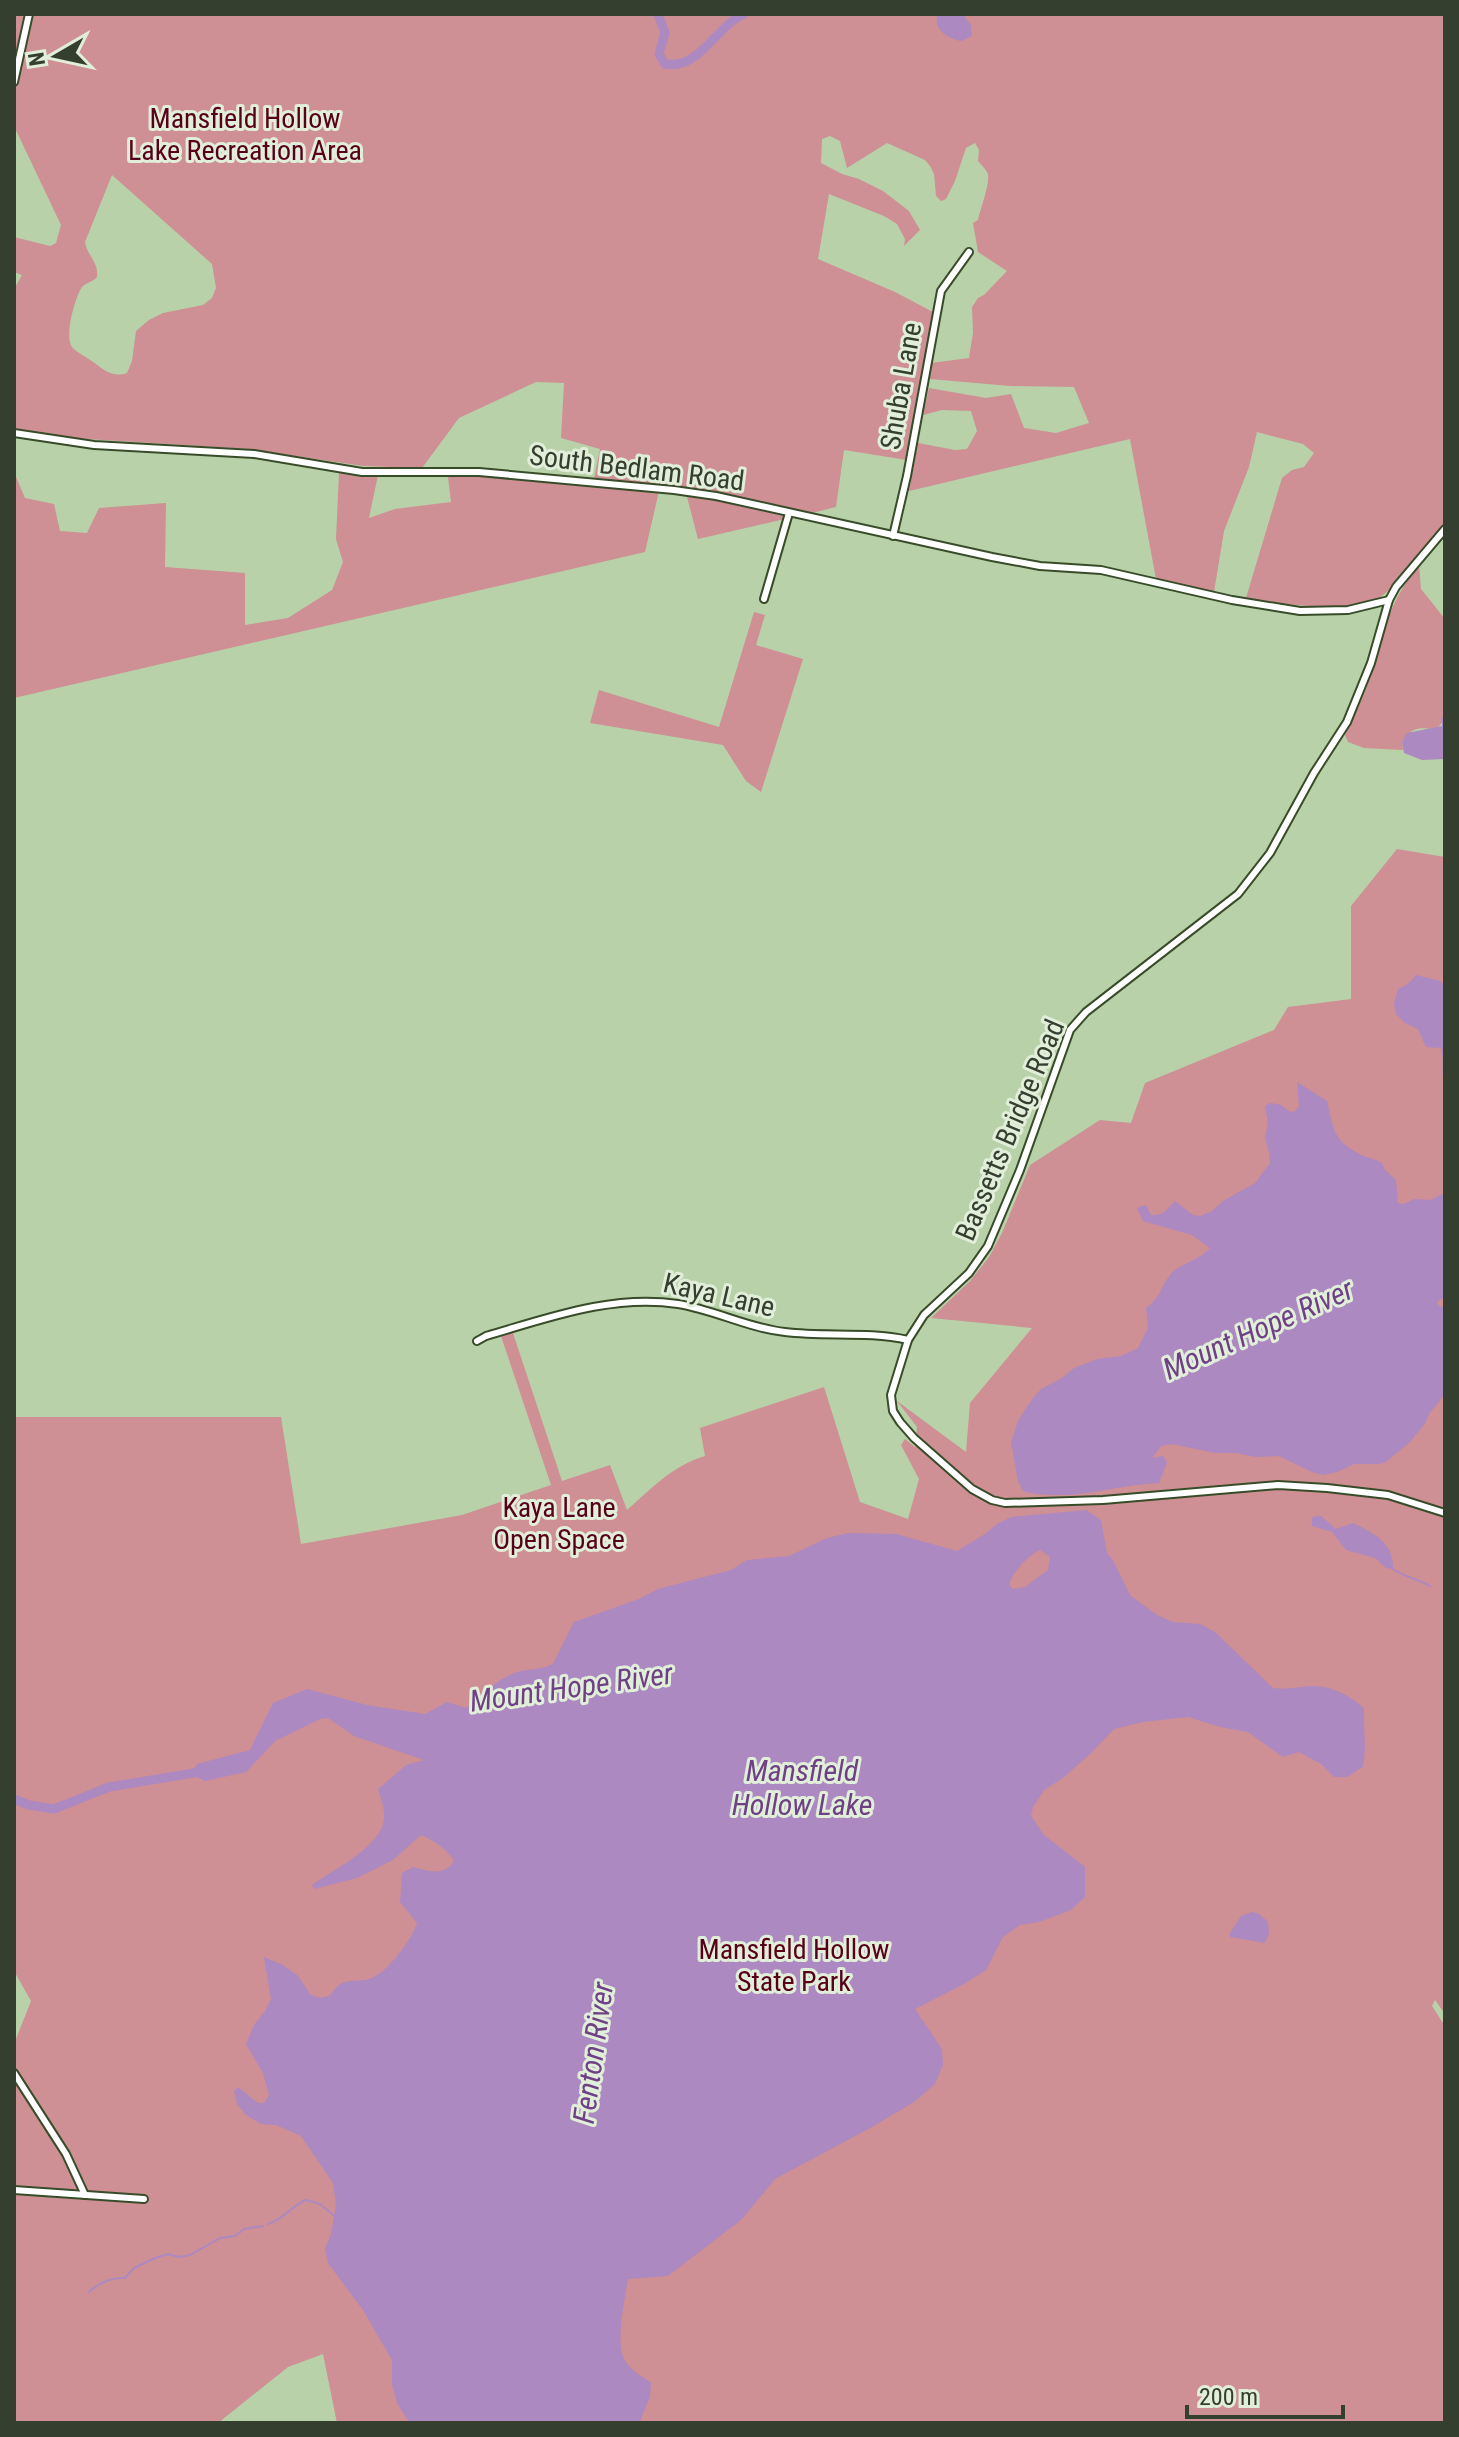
<svg xmlns="http://www.w3.org/2000/svg" width="1459" height="2437" viewBox="0 0 1459 2437" font-family="'Roboto Condensed',sans-serif">
	<rect width="100%" height="100%" fill="#b8d1a8"/>
	<g fill="#ce8f95" fill-rule="evenodd">
		<path d="M14,14h1431v509c-13,16 -50,66 -65,74 -33,18 -98,7 -134,1l36,-120 10,-8 12,-3 10,-14 -11,-9 -46,-12 -8,35 -25,64 -10,61 -58,-13 -26,-140 -221,52 9,-48 37,7 12,-1 10,-18 -6,-20 -29,-1 -19,5 6,-27 57,10 25,-4 13,34 32,5 33,-10 -15,-36 -64,-1 -80,-7 1,-16 38,-5 4,-25 -1,-26 6,-9 6,-3 23,-24 -29,-19 -5,-29 5,-3c2,-11 14,-40 9,-48 -2,-4 -6,-7 -9,-11l1,-11 -4,-7 -9,5 -11,33 -9,18 -5,2 -5,-5 -2,-22 -4,-8 -5,-6 -38,-17 -40,25 -7,-27 -10,-5 -8,3 -1,24 21,11 17,5 24,12 26,20 11,19 -16,16 1,-7 -8,-15 -13,-8 -55,-22 -11,65 77,33 38,20 -26,148 -63,-10 -8,57 -24,6 -98,-22 -120,-12 6,-30 -39,-11 3,-55 -28,-1 -77,36 -37,50 -59,-2 -115,-17 -193,-12 -41,-7v-141l8,-14 -8,-3v-35l36,9 6,-3 5,-18 -47,-99zM112,175l100,89 4,24 -4,10 -9,7 -40,8 -14,7 -13,11 -4,30 -5,12c-14,5 -23,-3 -34,-11 -6,-5 -16,-9 -21,-15 -8,-10 3,-50 10,-60 5,-5 11,-5 15,-10 2,-15 -10,-21 -12,-35z"/>
		<path d="M14,472l11,26 29,6 6,27 27,2 12,-25 67,-5 -1,64 80,6v52l43,-7 44,-28 11,-28 -7,-23 3,-66 39,2 -9,43 26,-9 56,-7 -3,-25 35,-1 176,15 -14,61 -631,146z"/>
		<path d="M686,493l100,21 -1,5 -87,20z"/>
		<path d="M1419,565l2,24 24,30v96c-7,23 -17,8 -33,16 -4,3 -7,7 -10,11l1,8 -39,-2 -16,-6 -3,-7c7,-17 17,-34 23,-51 16,-47 18,-79 51,-119z"/>
		<path d="M754,612l11,3 -9,30 47,14 -42,133 -15,-11 -23,-36 -133,-22 9,-33 120,37z"/>
		<path d="M1397,849l48,8v1157l-10,-14 -3,6 13,20v397h-1108l-14,-69 -35,13 -70,56h-204v-379l17,-43 -17,-30v-554h267l20,127 161,-29 89,-30 -50,-149 12,-3 49,148 48,-16 17,45c25,-22 45,-44 78,-54l-5,-28 124,-41 36,115 48,17 11,-40 -18,-34 4,-6 10,8 2,-20 -20,-26 69,51 4,-49 62,-75 -101,-10 39,-37 19,-24 13,-24 28,-68 70,-45 31,3 14,-40 129,-53 14,-23 63,-8v-93z"/>
	</g>
	<g fill="#ac89c0" fill-rule="evenodd">
		<path d="M938,14l26,2 7,9 1,11 -11,5c-13,-2 -29,-12 -23,-27z"/>
		<path d="M1445,715v44l-23,1 -18,-7 -2,-11 5,-9 35,-7v-8z"/>
		<path d="M1416,975l24,6 5,5v99c-5,-13 0,-23 -4,-37l-15,-1 -8,-18 -13,-6 -9,-9 -2,-11 4,-14 10,-5z"/>
		<path d="M1297,1082l30,19c7,30 6,41 37,55 7,3 12,3 18,7l3,7 11,10 2,23 6,1 10,-5 16,1 15,-7v106h-4l-4,3 2,4 6,1v87l-16,20 -4,10 -16,19 -23,19 -7,2h-25l-17,8 -14,3 -11,-3 -33,-16 -23,1 -20,-4h-21l-43,-9 -11,2 -9,12 11,-2 4,6 -8,21c-46,2 -90,20 -136,8l-5,-10 -7,-39 7,-21 12,-19 11,-13 21,-11 12,-10 23,-9 24,-3 17,-8 10,-20 -2,-20c16,-10 17,-29 29,-38 11,-8 25,-11 35,-22l-18,-13 -49,-14 -6,-13 9,-3 5,10c15,1 17,-8 24,-14l18,14 7,1 12,-5 11,-10 32,-18 15,-20 -1,-11 -4,-14 3,-15 -3,-17 6,-3 10,2 9,7 5,-1 4,-5z"/>
		<path d="M1086,1510l15,10 6,33 6,7 17,35 27,20 9,4 7,3 27,2 15,8 58,56c14,2 25,-1 39,-2 21,0 36,9 52,22 -1,20 3,39 -1,59l-16,10h-13l-13,-13 -22,-12 -16,5 -35,-25 -28,-5 -32,-10 -45,5 -29,7 -24,25 -27,24 -19,12 -11,17 -2,9 13,19 41,32v30l-14,13 -32,12 -19,3 -17,12 -17,33 -22,14 -49,25 27,40 1,16 -8,19 -21,18 -42,25 -97,52 -34,41 -73,56 -40,3c-3,19 -12,60 -5,77 4,12 17,20 28,26l-1,15 -11,26h-229l-12,-18 -6,-20v-25l-29,-50 -35,-47 -3,-14 6,-15 5,-29 -3,-22 -32,-47 -25,-11 -15,-1 -15,-9 -9,-11 -3,-13 4,-4 20,16h6l5,-8 -6,-22 -17,-29 8,-19 11,-14 6,-12 -7,-42 19,8 15,11 13,19 10,3 10,-3c10,-19 21,-12 38,-16 17,-4 43,-40 48,-56l-17,-21 2,-29 11,-6c16,4 33,10 41,-7 -9,-12 -19,-19 -33,-25l-28,25 -36,18 -43,11 -2,-4c21,-15 60,-34 70,-58 5,-12 0,-26 -4,-38l28,-24 18,-5 -70,-24 -26,-18 -8,1 -45,22 -29,31 -41,9 -14,-7 6,-10 53,-14 23,-47 34,-14 60,16 58,9 22,-12 19,6c17,-14 34,-32 55,-37 12,-2 21,-2 32,-7l21,-42 65,-23 19,-10 73,-19 16,-10 42,-4 38,-18 22,-5 47,1 61,17 28,-17 12,-10 14,-7zM1040,1550l10,7 -2,13 -23,17 -12,2 -4,-4c4,-13 19,-30 31,-35z"/>
		<path d="M1315,1516h6l15,13 17,-6c21,10 41,20 40,46l-7,-1 -11,-10 -29,-8 -14,-18 -20,-6v-8z"/>
		<path d="M1252,1912l7,2 9,8 1,11 -4,10 -35,-6v-4l11,-17z"/>
	</g>
	<g fill="none" stroke-linecap="round" stroke-linejoin="round">
		<g stroke="#ac89c0" stroke-width="2">
			<path d="M1393,1569c11,8 25,10 37,17"/>
			<path d="M268,2224c15,-4 23,-18 38,-24l14,4 17,14"/>
			<path d="M89,2292c10,-9 22,-15 36,-14l9,-10 21,-10 13,-4 11,3 11,-2 30,-17 15,-2 9,-7 19,-3"/>
		</g>
		<g stroke="#ac89c0" stroke-width="9">
			<path d="M658,14l7,19 -6,21 6,10c35,6 51,-38 79,-50"/>
			<path d="M14,1799l15,6 25,4 55,-22 91,-15"/>
		</g>
		<g stroke="#384c29" stroke-width="10">
			<g id="minor">
				<path d="M14,82l15,-68"/>
				<path d="M14,433l80,12 160,9 108,18h117l195,18 42,6 276,61 48,9 61,4 131,30 68,11 48,-1 41,-10"/>
				<path d="M1445,529l-49,58 -7,13 -18,63 -24,59 -33,51 -44,80 -32,41 -152,118 -16,18 -50,140 -32,76 -19,27 -45,42 -16,25 -17,55 2,16 7,11 14,16 58,51 20,11 13,3 98,-3 175,-15 49,3 61,7 57,18"/>
				<path d="M893,536l14,-60 34,-185 28,-39"/>
				<path d="M764,599l25,-86"/>
				<path d="M477,1341l9,-5c62,-18 126,-42 192,-32 37,6 70,24 107,28 41,5 82,-1 123,8"/>
				<path d="M14,2073l52,81 19,41"/>
				<path d="M14,2190l130,9"/>
			</g>
		</g>
		<use href="#minor" stroke="#fff" stroke-width="6"/>
	</g>
	<g text-anchor="middle" dominant-baseline="central" stroke-width="6" stroke-linejoin="round" paint-order="stroke">
		<g font-size="28" fill="#58001a" stroke="#e1eed9">
			<text x="245" y="118">Mansfield Hollow<tspan x="245" dy="32">Lake Recreation Area</tspan></text>
			<text x="559" y="1507">Kaya Lane<tspan x="559" dy="32">Open Space</tspan></text>
			<text x="794" y="1949">Mansfield Hollow<tspan x="794" dy="32">State Park</tspan></text>
		</g>
		<g font-size="28" fill="#353f2f" stroke="#e1eed9">
			<text transform="translate(901 386) rotate(-80)">Shuba Lane</text>
			<text transform="translate(637 468) rotate(7)">South Bedlam Road</text>
			<text transform="translate(1010 1130) rotate(-67)">Bassetts Bridge Road</text>
			<text transform="translate(719 1295) rotate(13)">Kaya Lane</text>
		</g>
		<g font-size="30" font-style="italic" fill="#6e4085" stroke="#e1eed9">
			<text transform="translate(1258 1329) rotate(-24)">Mount Hope River</text>
			<text transform="translate(571 1687) rotate(-8)">Mount Hope River</text>
			<text x="802" y="1770">Mansfield<tspan x="802" dy="34">Hollow Lake</tspan></text>
			<text transform="translate(593 2053) rotate(-82)">Fenton River</text>
		</g>
	</g>
	<rect width="1459" height="2437" fill="none" stroke="#353f2f" stroke-width="32"/>
	<g transform="translate(56 56) rotate(261)" stroke="#e1eed9" stroke-width="6" paint-order="stroke">
	<path d="M0-6L14 30L0 20L-14 30Z" fill="#353f2f"/>
	<text y="-12" font-size="22" font-weight="bold" text-anchor="middle" fill="#353f2f">N</text>
	</g>
	<path d="M1187 2405v12h156v-12" fill="none" stroke="#353f2f" stroke-width="4"/>
	<text x="1199" y="2405" font-size="24" fill="#353f2f" stroke="#e1eed9" stroke-width="6" paint-order="stroke">200 m</text>
</svg>
